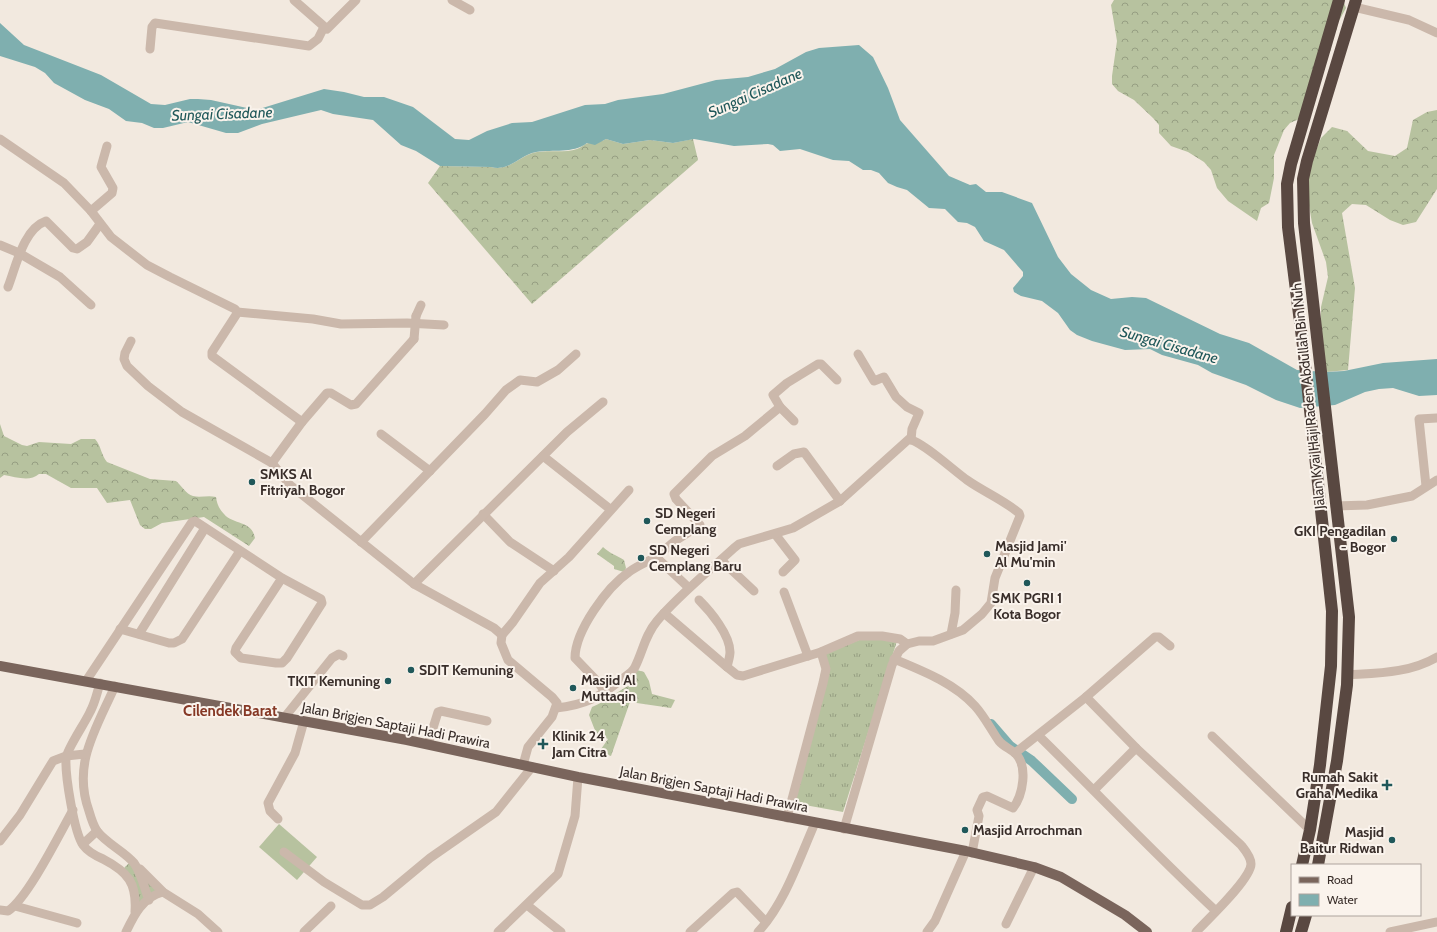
<svg xmlns="http://www.w3.org/2000/svg" width="1437" height="932" viewBox="0 0 1437 932" font-family="Cabin,sans-serif">
	<defs>
		<pattern id="grass-tufts" width="24" height="20" patternUnits="userSpaceOnUse"><rect width="24" height="20" fill="#b7c29f"/><path d="M3 7l-1-3M5 7V3M7 7l1-3M15 17l-1-3M17 17v-4M19 17l1-3" fill="none" stroke="#969e82"/></pattern>
		<pattern id="forest-crowns" width="20" height="18" patternUnits="userSpaceOnUse"><rect width="20" height="18" fill="#b7c29f"/><path d="M2 6a3 3 0 1 1 6 0M12 15a3 3 0 1 1 6 0" fill="none" stroke="#969e82"/></pattern>
	</defs>
	<rect width="100%" height="100%" fill="#f2e9df"/>
	<g fill="url(#grass-tufts)">
		<path d="M864,638l33,3 -54,171 -49,-9 31,-149z"/>
		<path d="M131,861l32,31 -28,20 1,-17 -14,-25z"/>
	</g>
	<g fill="url(#forest-crowns)">
		<path d="M1114,0h229l3,8 -6,11 -4,4 1,6 -7,9 1,12 -3,4 -22,62 -16,7 -6,7 -10,25v23l-5,25 -8,5 -4,13 -29,-20 -11,-13 -6,-18 -7,-8 -16,-10 -17,-6 -12,-13v-8l-6,-7 -19,-18 -16,-9 -6,-7v-8l5,-35 -6,-36z"/>
		<path d="M1437,110v79l-21,33 -13,3 -13,-5 -24,-15 -14,-1 -10,9 13,75 -7,82 -22,2 -5,-33v-32l7,-30 -2,-15 -14,-39 -5,-29 3,-28 11,-28 11,-11 15,4 21,20 27,5 12,-8 6,-28 14,-8z"/>
		<path d="M606,139l17,5 27,-4 23,3 20,-4 5,21 -166,144 -104,-121 12,-17 51,1c19,5 28,-12 46,-15 13,-2 28,1 40,-3 4,-1 7,-5 11,-6 6,-2 12,0 18,-4z"/>
		<path d="M0,424l4,12 18,9 5,1 12,-4 32,2 10,-5h14c6,6 6,16 12,23l43,17 26,2c5,4 10,13 17,15 7,2 15,-1 23,1 1,7 3,12 8,17 9,11 28,6 31,24l-6,8 -45,-29 -42,6 -11,6h-6l-5,-4 -10,-25 -23,3 -10,-15h-26l-25,-14h-7c-9,8 -23,3 -35,1l-4,3z"/>
		<path d="M603,547c6,6 13,8 21,13l2,8 -2,4 -10,-3v-3l-17,-12z"/>
		<path d="M637,670l7,2 5,9 3,13 23,6 -4,8 -41,-6 -19,54 -12,-4 9,-13 -12,-6 -7,-18 3,-8c15,-6 27,-17 42,-24l-4,-7z"/>
	</g>
	<path fill="#b7c29f" d="M279,824l38,33 -20,23 -38,-33z"/>
	<path fill="#7fafaf" d="M0,23l24,22 77,30 50,29 14,1 25,-6h8l13,1 45,10 68,-21 20,3 20,5h20l29,10 42,32 14,1 18,-9 25,-8 20,-1 53,-17 20,-1 13,-4 45,-6 53,-14 32,-3 27,-8 31,-17 13,-4 40,-3 14,12 15,31 12,32 49,56 21,9 6,-1 10,8h16l30,11 26,54 13,17 20,16 20,9 21,-2 14,1 74,36 29,9 48,27 29,2 18,-1 39,-8 54,-4v36l-18,1 -26,-8 -14,1 -14,3 -30,13 -35,3 -24,-8 -30,-15 -34,-12 -14,-8 -36,-10 -12,-6 -25,1 -33,-9 -15,-6 -7,-5 -12,-17 -16,-12 -21,-5 -7,-4 -1,-4 10,-12v-4l-19,-22 -20,-9 -9,-14 -8,-4 -9,-1 -13,-13 -16,-1 -22,-18 -10,-3 -9,-4 -9,-10 -8,-3h-8l-14,-9 -16,-1 -33,-11 -20,2 -7,-6 -5,-1 -34,2 -40,-7 -21,4 -23,-3 -27,4 -17,-5 -11,6 -8,-2c-15,11 -33,6 -51,9 -17,3 -26,20 -45,15l-51,-1 -24,-15 -15,-6 -28,-25 -40,-6 -12,-4 -59,14 -24,9h-12l-38,-11 -25,6h-9l-12,-5 -16,-2 -17,-12 -24,-9 -31,-17 -9,-10 -10,-6 -35,-11z"/>
	<g fill="none" stroke-linecap="round" stroke-linejoin="round">
		<path stroke="#7fafaf" stroke-width="10" d="M991,724l19,22 22,15 40,38"/>
		<g stroke="#cbb8ab" stroke-width="9">
			<path d="M294,0l33,29 29,-29"/>
			<path d="M452,0l18,10"/>
			<path d="M1354,7l55,13 28,13"/>
			<path d="M150,49l2,-22 3,-4 154,23 9,-7 6,-12"/>
			<path d="M0,139l64,44 27,28 20,26 36,28 23,12 65,32 2,3 -1,3 -24,37v4l90,66"/>
			<path d="M91,211l21,-18 1,-5 -12,-21 6,-21"/>
			<path d="M0,245l19,8 41,24 31,28"/>
			<path d="M8,287c8,-20 15,-58 38,-66l27,27 4,1 10,-7 13,-18"/>
			<path d="M237,312l76,7 28,5 66,-1 37,2"/>
			<path d="M416,316l5,-11"/>
			<path d="M131,341l-6,12 -1,6 3,7 21,20 34,26 90,51 18,22 124,99 80,44 8,7"/>
			<path d="M858,354l16,27 10,-4 12,20 11,10 12,6 -7,16 -1,11"/>
			<path d="M780,407l-7,-12 14,-12 31,-19h3l16,16"/>
			<path d="M381,434l49,37"/>
			<path d="M543,456l67,53"/>
			<path d="M272,463l30,-41 25,-29h4l20,12 5,-1 58,-65"/>
			<path d="M777,466l17,-12 10,-2 36,49"/>
			<path d="M1426,486l-7,-67 18,-1"/>
			<path d="M1335,506l32,-1 45,-9 25,-16"/>
			<path d="M483,514l27,28 44,29"/>
			<path d="M775,534l20,26 -12,12"/>
			<path d="M361,542l124,-128 21,-24 14,-10 17,2 21,-12 18,-16"/>
			<path d="M721,560l33,31"/>
			<path d="M414,584l153,-152 36,-30"/>
			<path d="M688,587l-32,-30 19,-16 25,-16 -24,-26 -2,-5 38,-38 33,-20 35,-29 14,14"/>
			<path d="M784,592l24,64"/>
			<path d="M664,613l63,54"/>
			<path d="M120,629l49,14h5l8,-4 58,-88"/>
			<path d="M139,634l66,-106"/>
			<path d="M951,634l4,-21 1,-23"/>
			<path d="M894,659c29,12 60,24 81,47 10,11 16,24 24,35 5,6 12,8 17,13 12,13 7,41 -3,54l-26,-12 -4,1 -6,13 2,6 -7,37"/>
			<path d="M1348,675c30,-2 62,-2 89,-18"/>
			<path d="M86,681l106,-159 3,-1 87,57 39,21 1,4 -35,55 -5,5h-6l-35,-5 -6,-6 1,-4 46,-70"/>
			<path d="M100,683c-3,10 -5,20 -10,29 -5,11 -23,37 -24,46 -1,17 8,74 17,87 5,7 13,11 20,14 25,13 34,24 32,53"/>
			<path d="M115,686c-19,43 -43,78 -26,125 2,7 4,14 8,20 10,13 27,20 37,32 8,11 10,25 15,37"/>
			<path d="M605,692l-7,-10 -23,-24c0,-27 32,-71 54,-86 8,-6 18,-10 27,-15"/>
			<path d="M1086,697l50,51 105,97c4,5 10,12 10,19 0,15 -44,56 -55,68"/>
			<path d="M556,708c29,-3 44,-11 66,-29 4,-3 11,-7 13,-12 8,-16 10,-32 22,-46 23,-27 51,-49 77,-73l5,-4 54,-16 47,-27 69,-62c15,4 44,31 58,41 17,12 35,19 52,33l1,3 -25,62 -4,25 -9,11 -19,16 -30,11h-14l-12,3 -7,-5 -18,-3h-24l-37,16 -78,24 -6,-1 -10,-8c1,-5 3,-10 3,-15 0,-17 -19,-40 -31,-52"/>
			<path d="M284,718l48,-60 7,-4 4,2"/>
			<path d="M1039,736c59,58 116,118 177,175"/>
			<path d="M1212,736l98,94"/>
			<path d="M428,744l10,-32 3,-1 46,10"/>
			<path d="M1015,753l71,-56 69,-60h4l11,9"/>
			<path d="M523,765l5,-18 24,-30 5,-14 -5,-6 -44,-37 -7,-17 1,-8 11,-13 27,-39 29,-26 60,-67"/>
			<path d="M1094,790l42,-42"/>
			<path d="M787,818l36,-135 3,-14 -5,-17"/>
			<path d="M278,819l-8,-8 -2,-8 27,-50 9,-32"/>
			<path d="M844,829l48,-164 7,-14 8,-7"/>
			<path d="M0,841l20,-26 33,-54 13,-5 19,-2"/>
			<path d="M83,844l14,-13"/>
			<path d="M284,852l40,30 38,23h8l13,-8 47,-39 66,-46 36,-45"/>
			<path d="M140,869l23,23 35,22 20,18"/>
			<path d="M527,905l34,27"/>
			<path d="M15,906l62,17"/>
			<path d="M0,910l8,1c20,-13 52,-78 65,-101"/>
			<path d="M1006,924l28,-57"/>
			<path d="M126,932c8,-17 17,-35 37,-40"/>
			<path d="M304,932l27,-26"/>
			<path d="M498,932l60,-58 17,-58 3,-39"/>
			<path d="M690,932l43,-39 4,-1 29,30"/>
			<path d="M758,932c27,-29 41,-73 57,-109"/>
			<path d="M927,932l8,-11 31,-70"/>
			<path d="M1390,932l47,-10"/>
		</g>
		<path stroke="#7a655c" stroke-width="10" d="M0,666l407,74 171,37 388,74 68,16 27,10 64,38 22,17"/>
		<g stroke="#594841" stroke-width="12">
			<path d="M1302,865l8,-35 10,-65 11,-99 1,-55 -29,-265 -15,-119 -1,-43 4,-20 48,-164"/>
			<path d="M1318,865l19,-104 10,-76 2,-68 -45,-394 -1,-44 4,-18 49,-161"/>
			<path d="M1286,932l6,-25"/>
			<path d="M1301,932l5,-17"/>
		</g>
		<path stroke="#cbb8ab" stroke-width="9" d="M414,339l2,-23"/>
	</g>
	<g fill="#20585a" stroke="#faf3ec" stroke-width="1.5">
		<circle cx="252" cy="482" r="4"/>
		<circle cx="647" cy="521" r="4"/>
		<circle cx="1394" cy="539" r="4"/>
		<circle cx="987" cy="554" r="4"/>
		<circle cx="641" cy="558" r="4"/>
		<circle cx="1027" cy="583" r="4"/>
		<circle cx="411" cy="670" r="4"/>
		<circle cx="388" cy="681" r="4"/>
		<circle cx="573" cy="688" r="4"/>
		<path d="M541 738h4v4h4v4h-4v4h-4v-4h-4v-4h4z"/>
		<path d="M1385 779h4v4h4v4h-4v4h-4v-4h-4v-4h4z"/>
		<circle cx="965" cy="830" r="4"/>
		<circle cx="1392" cy="840" r="4"/>
	</g>
	<g text-anchor="middle" dominant-baseline="central" stroke-width="4" stroke-linejoin="round" paint-order="stroke">
		<g font-size="14" fill="#392e2a" stroke="#faf3ec">
			<text transform="translate(1308 396) rotate(-96)">Jalan Kyai Haji Raden Abdullah Bin Nuh</text>
			<text transform="translate(396 725) rotate(11)">Jalan Brigjen Saptaji Hadi Prawira</text>
			<text transform="translate(714 789) rotate(11)">Jalan Brigjen Saptaji Hadi Prawira</text>
		</g>
		<g font-size="14" font-weight="bold" fill="#392e2a" stroke="#faf3ec" text-anchor="start">
			<text x="260" y="474">SMKS Al<tspan x="260" dy="16">Fitriyah Bogor</tspan></text>
			<text x="655" y="513">SD Negeri<tspan x="655" dy="16">Cemplang</tspan></text>
			<text x="1386" y="531" text-anchor="end">GKI Pengadilan<tspan x="1386" dy="16">- Bogor</tspan></text>
			<text x="995" y="546">Masjid Jami'<tspan x="995" dy="16">Al Mu'min</tspan></text>
			<text x="649" y="550">SD Negeri<tspan x="649" dy="16">Cemplang Baru</tspan></text>
			<text x="1027" y="598" text-anchor="middle">SMK PGRI 1<tspan x="1027" dy="16">Kota Bogor</tspan></text>
			<text x="419" y="670">SDIT Kemuning</text>
			<text x="581" y="680">Masjid Al<tspan x="581" dy="16">Muttaqin</tspan></text>
			<text x="380" y="681" text-anchor="end">TKIT Kemuning</text>
			<text x="552" y="736">Klinik 24<tspan x="552" dy="16">Jam Citra</tspan></text>
			<text x="1378" y="777" text-anchor="end">Rumah Sakit<tspan x="1378" dy="16">Graha Medika</tspan></text>
			<text x="973" y="830">Masjid Arrochman</text>
			<text x="1384" y="832" text-anchor="end">Masjid<tspan x="1384" dy="16">Baitur Ridwan</tspan></text>
		</g>
		<g font-size="15" font-style="italic" fill="#20585a" stroke="#faf3ec">
			<text transform="translate(755 93) rotate(-24)">Sungai Cisadane</text>
			<text transform="translate(222 114) rotate(-2)">Sungai Cisadane</text>
			<text transform="translate(1169 345) rotate(16)">Sungai Cisadane</text>
		</g>
		<g font-size="15" font-weight="bold" fill="#863825" stroke="#faf3ec">
			<text x="230" y="711">Cilendek Barat</text>
		</g>
	</g>
	<rect x="1291" y="864" width="130" height="52" fill="#faf3ec" stroke="#ada49e"/>
	<rect x="1299" y="877" width="20" height="6" fill="#7a655c" stroke="#ada49e"/>
	<text x="1327" y="884" font-size="12" fill="#392e2a">Road</text>
	<rect x="1299" y="894" width="20" height="12" fill="#7fafaf" stroke="#ada49e"/>
	<text x="1327" y="904" font-size="12" fill="#392e2a">Water</text>
</svg>
